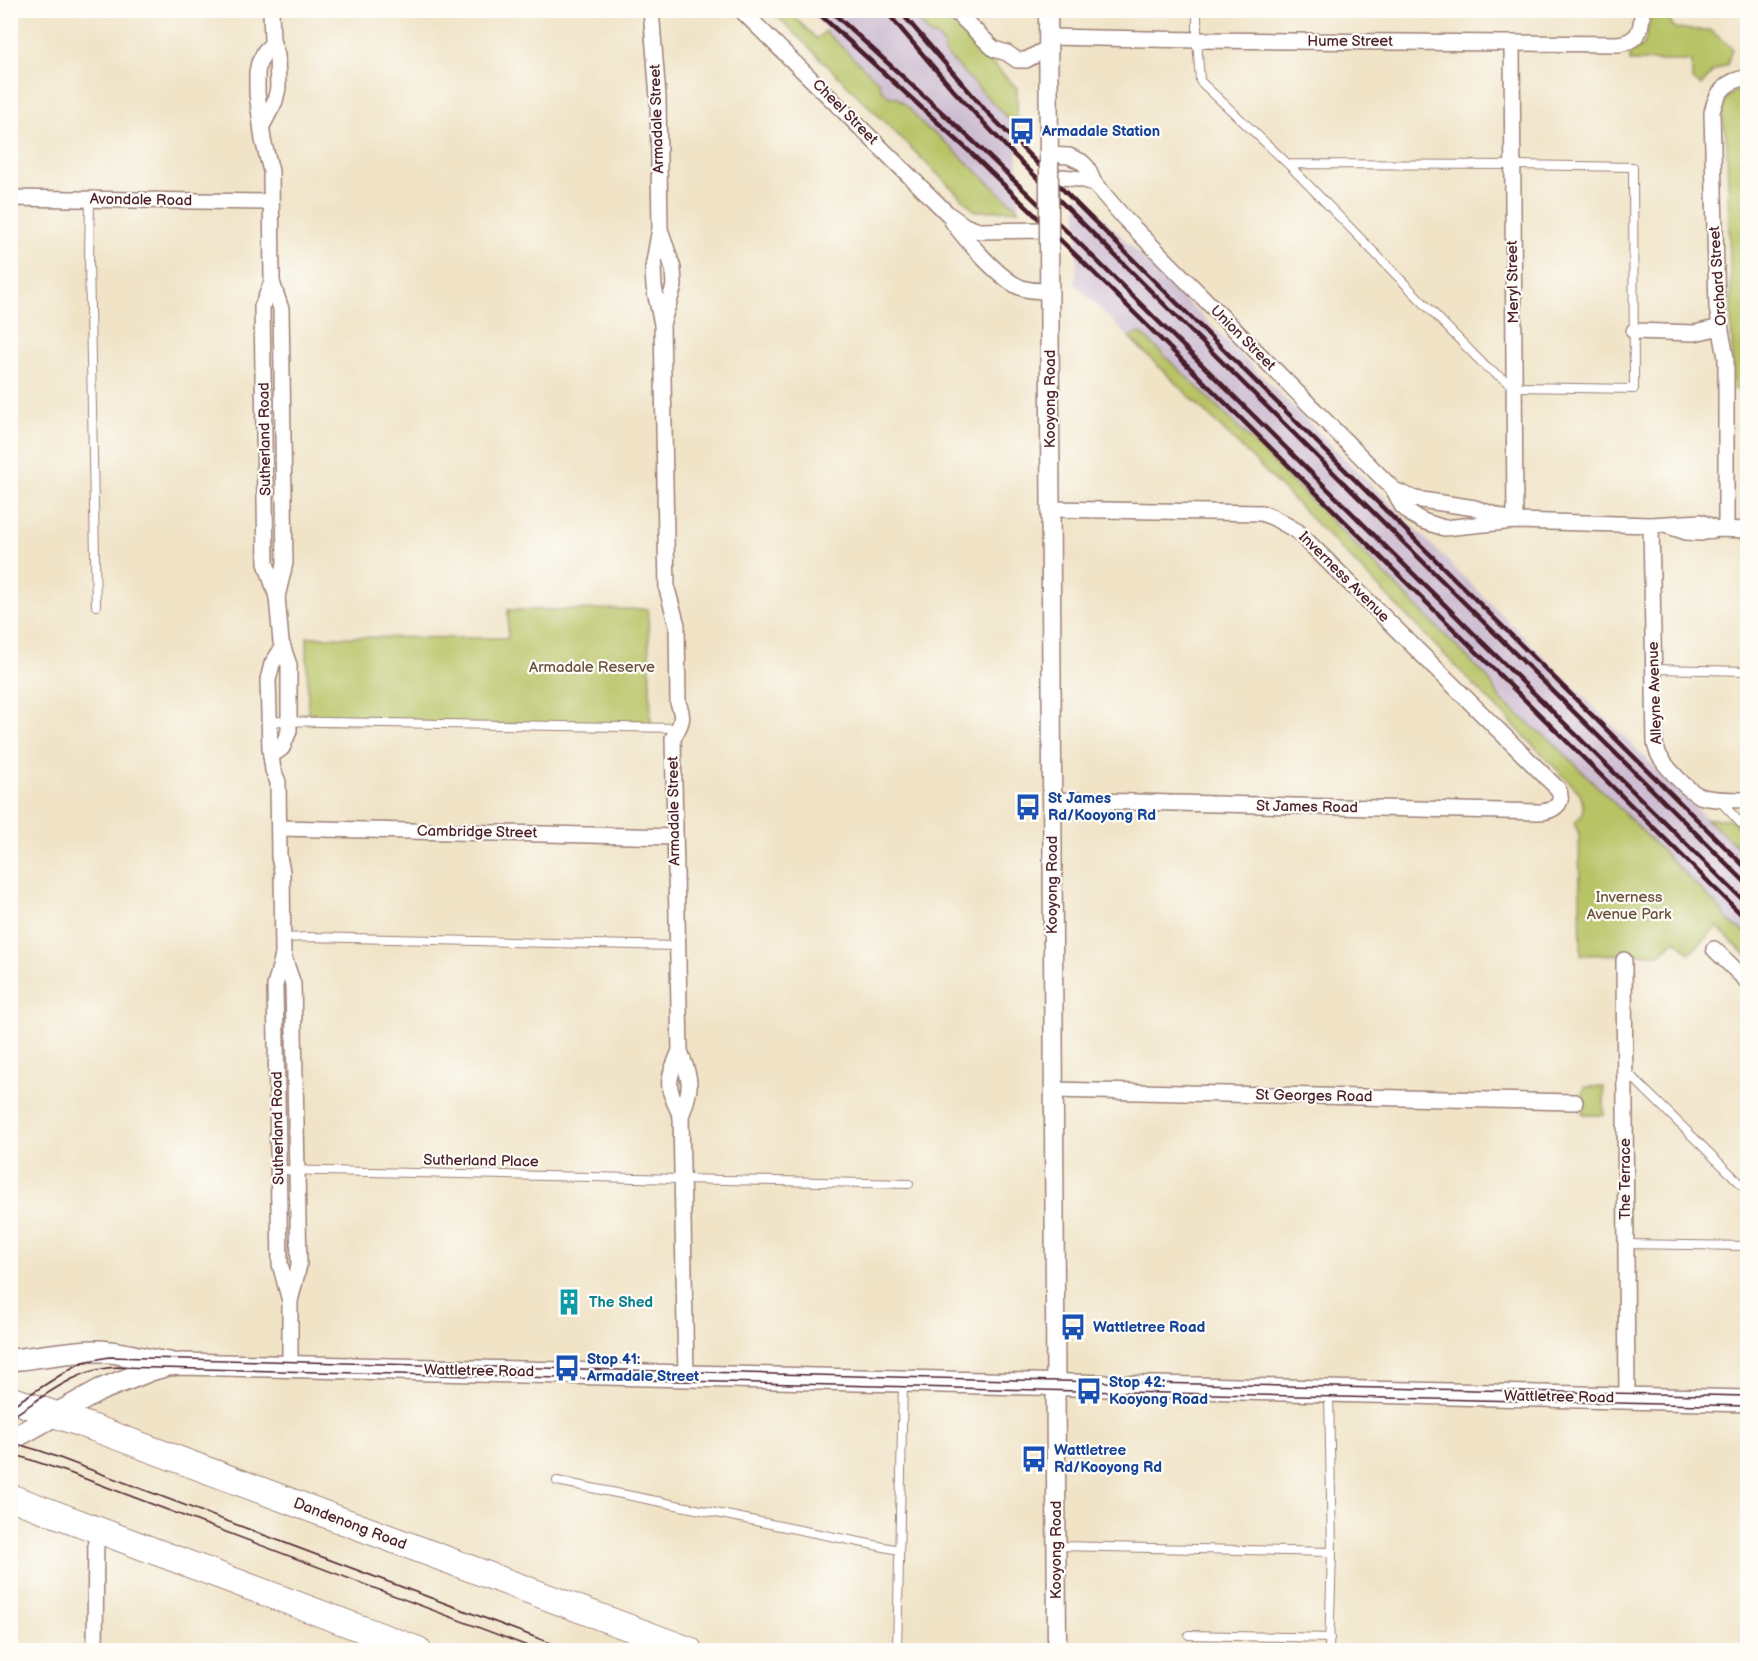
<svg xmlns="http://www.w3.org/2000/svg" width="1758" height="1661" viewBox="0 0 1758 1661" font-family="'Balsamiq Sans',sans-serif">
	<rect width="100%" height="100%" fill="#fdfcf7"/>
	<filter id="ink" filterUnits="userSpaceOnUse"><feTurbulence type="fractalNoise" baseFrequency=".0167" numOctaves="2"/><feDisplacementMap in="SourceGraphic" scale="12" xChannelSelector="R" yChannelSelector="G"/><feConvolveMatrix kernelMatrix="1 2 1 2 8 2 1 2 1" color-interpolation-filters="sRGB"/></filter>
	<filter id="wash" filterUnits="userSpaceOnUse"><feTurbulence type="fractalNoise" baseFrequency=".008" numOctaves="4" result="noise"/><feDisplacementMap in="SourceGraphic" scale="24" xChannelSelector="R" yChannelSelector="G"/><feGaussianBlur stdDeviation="1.35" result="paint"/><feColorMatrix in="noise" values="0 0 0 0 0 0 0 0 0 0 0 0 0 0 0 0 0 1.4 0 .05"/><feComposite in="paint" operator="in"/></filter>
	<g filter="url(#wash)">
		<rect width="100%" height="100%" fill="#f0e3c6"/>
		<g fill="#cebed1">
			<path d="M808,11h27l5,4 4,-4h67l20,25h5l8,9v7l73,76 2,82 -83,-76 -8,-3 -8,-7 -7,-11 -17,-16h-6l-9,-8 -1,-6 -55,-52 2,-2z"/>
			<path d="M1077,192l629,626 25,1 16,18v119l-168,-164 -324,-331 -180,-177 2,-19z"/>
		</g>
		<g fill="#b7c365" stroke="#807148" stroke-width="1.5">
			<path d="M772,11h16l29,28 8,-8 55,52 1,6 9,8h6c6,5 13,10 18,17 7,9 11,15 22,20l83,76 -44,1z"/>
			<path d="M911,11h29l77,77v40l-73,-76v-7l-8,-9h-5z"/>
			<path d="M1652,11h9l15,18 34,1 22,18 -5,17 -15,7 -11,14 -9,-6v-19h-62v-8l13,-7 2,-5z"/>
			<path d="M1741,89h6v400h-3l1,-99 -12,-1 -6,-243c-1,-21 -15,-47 14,-57z"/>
			<path d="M1141,333l83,80 263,264 14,23 33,28 17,12 171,171c4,9 16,18 25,22v23l-30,-29 -27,26 -15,-13 -15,14 -79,1 -2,-121 -5,-11c12,-8 10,-20 5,-31l-324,-331 -126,-124z"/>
			<path d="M648,609l3,116 -343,-2 -1,-86 201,1v-28z"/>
			<path d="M1706,819h25l16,18v18z"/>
			<path d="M1585,1087h19v28h-20l-2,-2 3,-9 -2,-11z"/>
		</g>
	</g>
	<g filter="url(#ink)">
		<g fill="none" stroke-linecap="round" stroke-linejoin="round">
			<g stroke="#9d8178" stroke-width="10">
				<g id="service">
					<path d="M1197,10v30l3,41 88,83 198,203 29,20 119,2 -1,-222 -121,-2 -224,-1"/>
					<path d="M90,199l-1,61 7,346"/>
					<path d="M1654,669l94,2"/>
					<path d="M268,721l410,7"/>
					<path d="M1719,800l29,31"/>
					<path d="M283,938l25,-1 369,9"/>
					<path d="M1625,1070l123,121"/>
					<path d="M279,1170l630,14"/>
					<path d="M1626,1244l122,2"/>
					<path d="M1329,1394l3,158 -3,98"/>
					<path d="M557,1481l342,69"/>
					<path d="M1057,1546l275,6"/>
					<path d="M1189,1635l141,3"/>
					<path d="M897,1650l6,-266"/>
				</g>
			</g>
			<g stroke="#9d8178" stroke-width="18">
				<g id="minor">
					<path d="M651,10l7,87 2,131 -7,40 1,19 8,37 5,265 10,36 1,78c7,16 3,21 -5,35l7,313c11,31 13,34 1,65l5,260"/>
					<path d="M741,10l207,204 17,12 14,5 70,-1"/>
					<path d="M954,10l40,39 13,4 10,7h9l22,-12"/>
					<path d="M1048,37l149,3 421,4c21,-3 24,-14 24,-34"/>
					<path d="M273,43l-8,8 -6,12 -2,9v21l6,47 8,31 1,111 9,27 4,254 -8,34"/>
					<path d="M1512,43l3,478"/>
					<path d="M262,126l13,-25 3,-13 -1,-33 -5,-14 -1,-31"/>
					<path d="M1048,155l21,1 13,6 5,5 7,16 31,36 269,271 8,16 10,9 11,6 21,7 71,-7 136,4 50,-3 16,7"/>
					<path d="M1063,177l17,2 14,4"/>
					<path d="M10,198l261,4"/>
					<path d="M952,221c13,18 49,60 70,67 8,3 18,3 27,3"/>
					<path d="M661,232l12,36 1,18 -12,38"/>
					<path d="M1634,331l61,2 25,-6"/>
					<path d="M1394,490l21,9 60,9 35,12"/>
					<path d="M1051,509l210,4 11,4 25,14 261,258c8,15 -6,23 -19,23l-487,-12"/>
					<path d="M1651,525l4,218c1,5 2,9 5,14 7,11 28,34 40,39 14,5 33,3 48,4"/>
					<path d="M1671,527l15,5 15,1 16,-4 31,1"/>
					<path d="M1726,529v-171l-9,-50 -5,-196c4,-19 15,-33 36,-34"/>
					<path d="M283,647l-11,17 -4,16 2,68 3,22 5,12 1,75 3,14 1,84 -8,31 5,278 10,37"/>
					<path d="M271,756l11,-8 7,-17v-66l-8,-23 -4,-45 -11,-34 -4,-256 10,-25"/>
					<path d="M279,828l396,9"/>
					<path d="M1714,949l34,33"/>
					<path d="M283,955l10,29 6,281 -9,36v66"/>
					<path d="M1624,960l3,438"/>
					<path d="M680,1051c-14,32 -14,34 1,65"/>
					<path d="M1053,1090l522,12"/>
					<path d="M95,1650l1,-121"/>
				</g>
			</g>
			<g stroke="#9d8178" stroke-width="21">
				<g id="tertiary">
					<path d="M1048,10l1,152"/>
					<path d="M1049,238l8,1412"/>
				</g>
			</g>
			<g stroke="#9d8178" stroke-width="24">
				<g id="secondary">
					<path d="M10,1360c30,-2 60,-10 90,-9 23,1 46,9 69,12"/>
					<path d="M10,1440l90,-50 51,-20 17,-5 14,-1 1566,37"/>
				</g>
			</g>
			<g stroke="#9d8178" stroke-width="28">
				<g id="trunk">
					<path d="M10,1399l84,29 595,222"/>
					<path d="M10,1497l408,153"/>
				</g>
			</g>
			<use href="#service" stroke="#fff" stroke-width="8"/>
			<use href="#minor" stroke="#fff" stroke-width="15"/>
			<use href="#tertiary" stroke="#fff" stroke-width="18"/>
			<use href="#secondary" stroke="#fff" stroke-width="21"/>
			<use href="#trunk" stroke="#fff" stroke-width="26"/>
			<g stroke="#4a1f2b" stroke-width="1.5">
				<path d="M10,1407l60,-38 13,-7 26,-5 904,23 735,16"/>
				<path d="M10,1418c34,-21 66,-50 108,-51l961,24 669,15"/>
				<path d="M10,1442l31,9 528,199"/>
				<path d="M10,1453l57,19 471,178"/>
			</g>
			<g stroke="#4a1f2b" stroke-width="4.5">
				<path d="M815,10l155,142 110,107 668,662"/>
				<path d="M830,10l144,132 106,102 668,661"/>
				<path d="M885,10l68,80 60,64 735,731"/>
				<path d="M899,10l87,101 94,96 668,663"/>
			</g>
			<g stroke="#9d8178" stroke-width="21" stroke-linecap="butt">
				<path id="tertiary-bridge" d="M1049,162v76"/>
			</g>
			<use href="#tertiary-bridge" stroke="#fff" stroke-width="18"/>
		</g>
	</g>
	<defs>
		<g id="bus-bare" transform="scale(2.07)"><path d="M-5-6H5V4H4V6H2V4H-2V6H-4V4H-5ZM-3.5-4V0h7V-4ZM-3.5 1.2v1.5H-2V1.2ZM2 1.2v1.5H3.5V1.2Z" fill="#1a4fb4" stroke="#fdfcf7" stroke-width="2.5" paint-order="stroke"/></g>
		<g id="building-bare" transform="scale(2.07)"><path d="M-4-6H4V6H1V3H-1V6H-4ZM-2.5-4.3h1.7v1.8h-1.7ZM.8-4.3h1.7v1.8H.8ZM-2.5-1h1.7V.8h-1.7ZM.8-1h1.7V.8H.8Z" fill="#0f9aa8" stroke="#fdfcf7" stroke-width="2.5" paint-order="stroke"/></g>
	</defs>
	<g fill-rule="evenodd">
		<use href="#bus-bare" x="1022" y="131"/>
		<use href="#bus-bare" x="1028" y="807"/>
		<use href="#building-bare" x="569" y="1302"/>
		<use href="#bus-bare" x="1073" y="1327"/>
		<use href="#bus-bare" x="567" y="1368"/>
		<use href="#bus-bare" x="1089" y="1391"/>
		<use href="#bus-bare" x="1034" y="1459"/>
	</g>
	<g text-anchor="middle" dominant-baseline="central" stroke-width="4.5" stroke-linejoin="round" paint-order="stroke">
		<g font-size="15" fill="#4a1f2b" stroke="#fdfcf7">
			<text x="1350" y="41">Hume Street</text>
			<text transform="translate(845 112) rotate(45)">Cheel Street</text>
			<text transform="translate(657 119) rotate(-92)">Armadale Street</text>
			<text transform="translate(141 200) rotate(1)">Avondale Road</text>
			<text transform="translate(1718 276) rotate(-94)">Orchard Street</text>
			<text transform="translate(1513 282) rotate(-91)">Meryl Street</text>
			<text transform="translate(1243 338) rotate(45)">Union Street</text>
			<text transform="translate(1050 399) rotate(-90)">Kooyong Road</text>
			<text transform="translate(265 439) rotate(-91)">Sutherland Road</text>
			<text transform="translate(1344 577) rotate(45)">Inverness Avenue</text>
			<text transform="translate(1655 693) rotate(-92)">Alleyne Avenue</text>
			<text transform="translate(1307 807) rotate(1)">St James Road</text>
			<text transform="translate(674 811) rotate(-91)">Armadale Street</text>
			<text transform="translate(477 832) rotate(1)">Cambridge Street</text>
			<text transform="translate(1052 885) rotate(-90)">Kooyong Road</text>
			<text transform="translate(1314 1096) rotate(1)">St Georges Road</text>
			<text transform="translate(278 1128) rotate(-91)">Sutherland Road</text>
			<text transform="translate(481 1161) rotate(1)">Sutherland Place</text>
			<text transform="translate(1625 1179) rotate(-90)">The Terrace</text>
			<text transform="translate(479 1371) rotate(1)">Wattletree Road</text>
			<text transform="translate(1559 1397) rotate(1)">Wattletree Road</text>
			<text transform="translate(350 1524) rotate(21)">Dandenong Road</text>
			<text transform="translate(1056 1550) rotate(-90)">Kooyong Road</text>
		</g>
		<g font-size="15" font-weight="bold" fill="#164399" stroke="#fdfcf7" text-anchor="start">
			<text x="1042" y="131">Armadale Station</text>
			<text x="1048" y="798">St James<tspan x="1048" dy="17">Rd/Kooyong Rd</tspan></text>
			<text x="1093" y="1327">Wattletree Road</text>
			<text x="587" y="1359">Stop 41:<tspan x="587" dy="17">Armadale Street</tspan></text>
			<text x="1109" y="1382">Stop 42:<tspan x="1109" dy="17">Kooyong Road</tspan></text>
			<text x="1054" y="1450">Wattletree<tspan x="1054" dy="17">Rd/Kooyong Rd</tspan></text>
		</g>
		<g font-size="15" fill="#6b503c" stroke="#fdfcf7">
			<text x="592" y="667">Armadale Reserve</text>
			<text x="1629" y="897">Inverness<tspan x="1629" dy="17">Avenue Park</tspan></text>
		</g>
		<g font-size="15" font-weight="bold" fill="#0d838f" stroke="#fdfcf7" text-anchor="start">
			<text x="589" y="1302">The Shed</text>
		</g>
	</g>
	<rect width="1758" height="1661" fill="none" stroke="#fdfcf7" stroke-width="36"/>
</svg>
